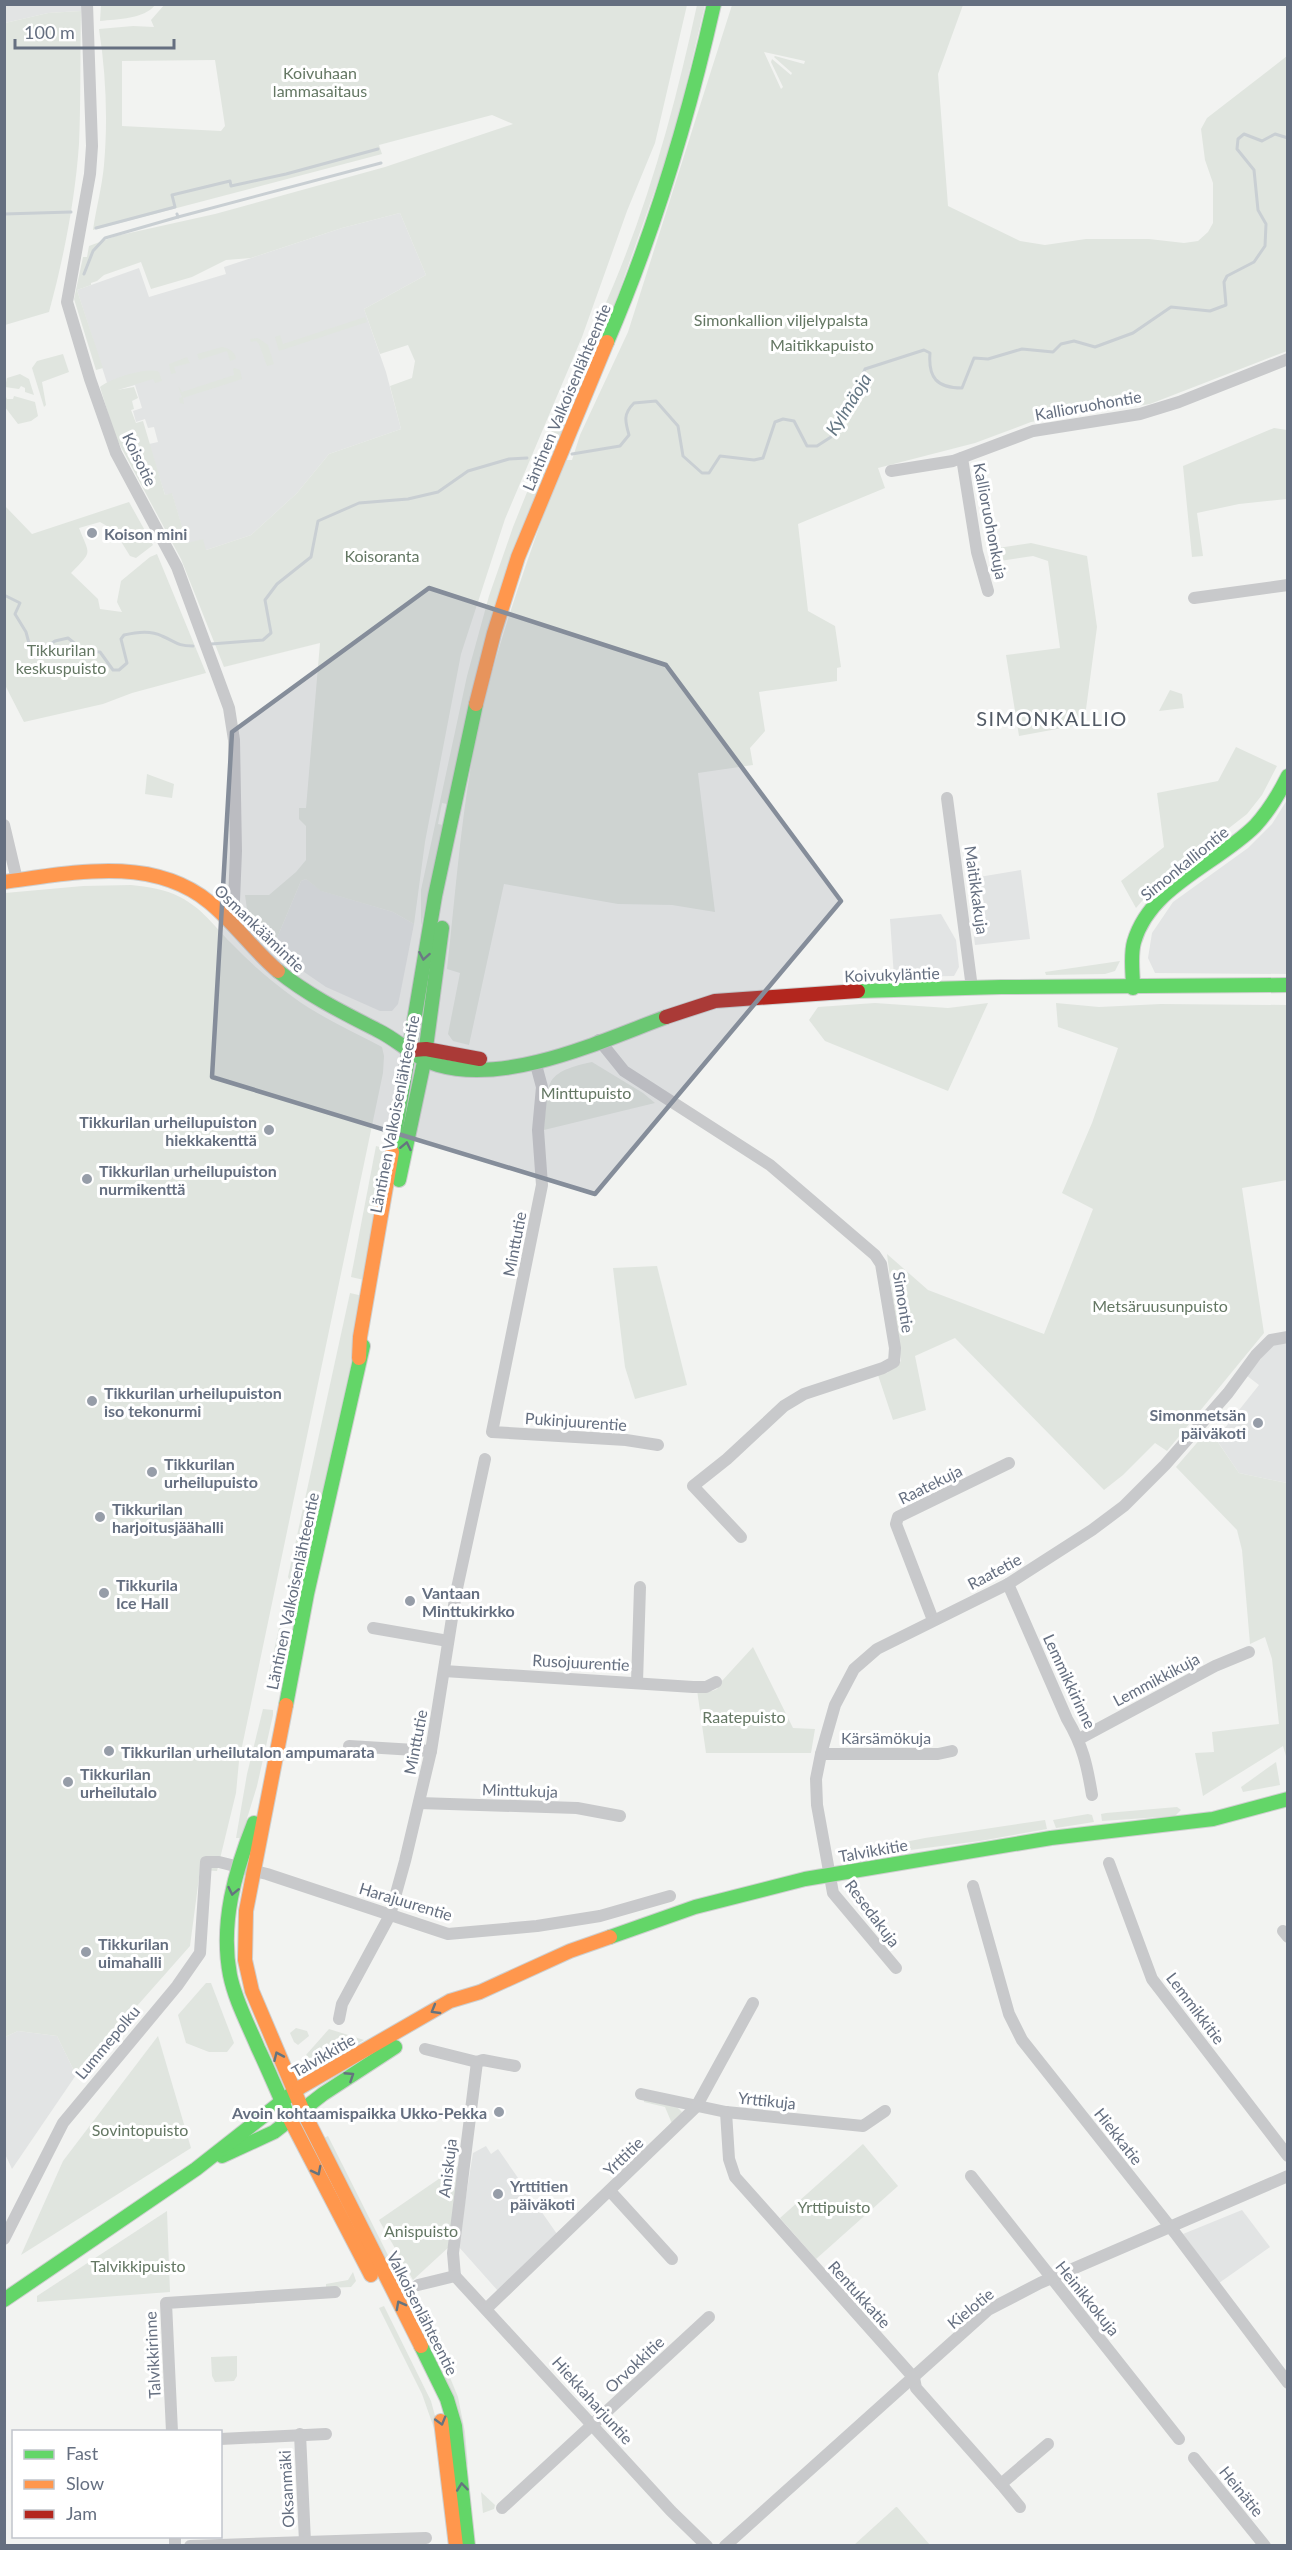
<svg xmlns="http://www.w3.org/2000/svg" width="1292" height="2550" viewBox="0 0 1292 2550" font-family="Lato,sans-serif">
	<rect width="100%" height="100%" fill="#f2f3f1"/>
	<g fill="#e2e4e4">
		<path d="M4,5h77v6l-33,2 -43,10z"/>
		<path d="M400,213l26,62 -62,34 22,63 15,57 -72,25 -32,39 -46,42 -45,15 -19,-6 -15,-50 -7,1 -16,-51 9,-2 -4,-15 -6,1 -3,-9 -9,3 -3,-11 9,-3 -7,-23 -25,7 -33,-102 62,-22 10,29 77,-23 -2,-7 118,-39z"/>
		<path d="M1287,800v174l-132,-1 -7,-15 4,-25 21,-31 75,-54 24,-24z"/>
		<path d="M1021,870l9,69 -55,6 -8,-66z"/>
		<path d="M306,879l16,12 71,21 21,12 -14,71 -2,9 -6,7h-12l-54,-24 -54,-37 29,-69z"/>
		<path d="M941,914l15,26 3,27 -5,9 -60,1 -4,-58z"/>
		<path d="M1287,1343v140l-48,-10 -23,-34 43,-54 -13,-10 28,-31z"/>
		<path d="M18,2031l39,5 19,39 -64,94 -7,-15v-117z"/>
		<path d="M486,2146l5,8 7,-5 59,85 -59,57 -40,-45 15,-93z"/>
		<path d="M1242,2210l28,37 -51,36 -36,-49z"/>
	</g>
	<g fill="#e0e5df" fill-rule="evenodd">
		<path d="M165,4l522,1 -32,138 -28,68 -45,126 -77,182 -44,135 -36,188 -11,82 -21,-12 -72,-21 -15,-12 -5,2 -29,69 -23,-26 -4,-29h24l27,-23 10,-12v-34l-7,-7v-11h7l14,-165 -96,24 -43,-108 -66,-123 -15,-49c9,-8 48,-21 59,-15l3,9 -7,2 -2,-4 -36,11 17,-3 4,11 -6,3 2,8 -3,1 5,13 7,-2 22,74 7,-2 15,50 16,-4 3,11 45,-15 46,-42 32,-39 72,-25 -11,-43 22,-8 3,-17 -7,-16 -28,9 -16,-45 62,-34 -26,-62 -58,15 -91,30 -25,2 -34,17 -41,12 -10,-27 -37,13 -7,6 -6,2v2l-14,5 26,78 -7,2 -22,-71 9,-42h4l2,-11 27,-10 99,-22 170,-47 128,-43 -21,-9 -113,30 3,9 -289,76c3,-21 9,-43 11,-65 4,-45 2,-91 -5,-136l34,-3 21,1 -3,-7zM215,60l10,66 -4,5 -99,-5v-65z"/>
		<path d="M101,5v-1l54,1c-11,14 -37,14 -55,16z"/>
		<path d="M697,5h8l-31,131 -65,184 -7,3 -2,-2 1,-7c45,-100 73,-203 96,-309z"/>
		<path d="M732,5h231l-25,69 10,132 72,35 25,4 41,-6h63l35,4 14,-2 10,-9 5,-9v-40l-8,-23 -4,-31 6,-11 80,-62v295l-137,53 -119,18 -56,21 -97,25 7,20 -87,36 10,87 27,15 6,41 -4,1v13l-78,11 6,39 -15,17 3,17 -55,8 17,139 -43,-7 -54,-1 -114,-20 -35,161 -16,-4 -5,-7 12,-61 -13,-4c9,-79 14,-157 30,-235 20,-94 54,-183 86,-274h9l8,-25 48,-103zM764,52l41,9 -1,3 -29,-8 -1,1 18,16 -1,2 -19,-16 -1,3 12,25 -2,2z"/>
		<path d="M81,11c-1,44 0,89 -2,133 -4,56 -15,113 -30,168l-44,13v-302l43,-10z"/>
		<path d="M365,317l2,5 -88,29 -4,-14 5,-2 3,9z"/>
		<path d="M597,332l3,2 -30,77 -8,-3z"/>
		<path d="M258,338l10,7 6,19 -7,2 -8,-22 -3,-3 -5,1 -1,-3z"/>
		<path d="M222,347c7,1 13,5 14,12l-6,2 -3,-10 -28,9 -2,-6z"/>
		<path d="M63,354l6,18 -27,10 4,23 -2,2 -12,-39 5,-7z"/>
		<path d="M187,357l3,6 -16,4 2,6 -5,1 -2,-10z"/>
		<path d="M235,368l5,2 2,9 -59,19 1,6 -4,-1 -1,-5 3,-1 -4,-11 4,6 52,-17 -1,-6z"/>
		<path d="M20,374l9,5 5,16 -9,-3v-4l-4,-2 -2,3 -14,-2 2,-9z"/>
		<path d="M5,395l2,4h6l1,-3 21,6 3,14 -7,5 -13,3 -13,-17z"/>
		<path d="M558,415l8,3 -119,386 -5,-1 -4,21 5,1 -22,101v-36l46,-214 22,-80 24,-69z"/>
		<path d="M1274,428l13,2v69l-48,5 -42,9 6,43 -11,1 -9,-91z"/>
		<path d="M129,502l24,43 -17,13 -6,-2 -16,-26 -14,-8 -21,6c11,28 14,22 -8,45l27,26 2,10 22,3 -5,-10 4,-21 29,-24 7,-3 49,119 -74,20 -29,11 -79,18 -19,-37v-179l27,28z"/>
		<path d="M1031,543l56,13 10,71 -13,97 -65,12 -13,-81 54,-7 -12,-87 -15,-5 -40,6 -2,-13z"/>
		<path d="M1170,690l12,4 2,14 -25,3z"/>
		<path d="M1236,747l41,19 -15,29 -15,19 -92,72 -19,22 -15,-27 43,-34 -7,-54 61,-12z"/>
		<path d="M147,774l27,10 -2,14 -27,-4z"/>
		<path d="M131,885c17,2 34,4 49,12 23,12 33,28 51,46 19,20 40,38 62,54 27,20 59,34 89,50l2,9 -1,17 -144,688 -3,32 -19,78 -17,-1 -10,76 -114,129 -19,-39 -39,-5 -13,6v-1144l78,-7z"/>
		<path d="M1120,961l-5,10 -10,3 -59,1 -1,-3z"/>
		<path d="M875,1003l73,5 40,-5 -40,88 -123,-50 -16,-21 9,-13z"/>
		<path d="M1056,1003l43,4 62,-3 126,1v175l-45,8 22,145 -97,118 -12,-8 -32,32 -19,15 -149,-152 -40,18 11,54 -33,10 -15,-45 9,-2 14,-12 -14,-107 41,36 116,44 49,-125 -31,-16 30,-70 26,-75 -60,-21z"/>
		<path d="M592,1062l51,31 12,10 -111,27c5,-46 -4,-57 48,-68z"/>
		<path d="M376,1146l11,3 -23,131 -13,-3z"/>
		<path d="M657,1266l30,119 -52,14 -10,-32 -12,-99z"/>
		<path d="M350,1293l13,3 -10,59 -50,225 -9,3 -4,-2 -2,-4z"/>
		<path d="M1209,1429l30,44 48,10 1,280 -5,-17 -80,50 -8,-43 19,-1 -2,-20 67,-8 -7,-65 -7,-22 -15,7 -8,-94 -5,-20 -61,-63z"/>
		<path d="M285,1599l11,3 -4,19 -12,-2z"/>
		<path d="M279,1628l5,1 -7,46 -8,-2z"/>
		<path d="M753,1647l40,81 22,1 -4,24h-105l-9,-63 15,1 5,-2 4,-7z"/>
		<path d="M263,1709l10,1v5l-16,71 -16,52h-5l11,-64z"/>
		<path d="M1276,1762l4,23 -37,7 -2,-5z"/>
		<path d="M1177,1807l4,3 -6,6 -73,5 -1,-7 5,-1z"/>
		<path d="M1088,1814l4,1 2,7 -38,6 -3,-8z"/>
		<path d="M1045,1820l2,9 -67,12 -124,16 -1,-5 70,-14z"/>
		<path d="M206,1983h5l23,60 -7,9h-18l-23,-9 -8,-28z"/>
		<path d="M296,2028l11,3 2,5 -11,9 -4,-3 -4,-9z"/>
		<path d="M329,2029l35,11 -50,29 -8,-14z"/>
		<path d="M158,2036l33,112 -170,107 42,-94z"/>
		<path d="M644,2100l33,7 5,5 -9,14 -8,-19 -21,-5z"/>
		<path d="M328,2136l73,145 -5,2 -72,-145z"/>
		<path d="M863,2144l35,42 -82,73 -36,-41z"/>
		<path d="M462,2163l-11,82 -38,35 -34,-60z"/>
		<path d="M167,2211l3,81 -133,10v-6z"/>
		<path d="M353,2272l3,9 -5,6 -25,1v-4l22,-4z"/>
		<path d="M407,2295l37,68 14,34 7,35 3,34 -65,-169z"/>
		<path d="M384,2306l47,95 10,37 -5,-4 -14,-40 -43,-86z"/>
		<path d="M237,2356v20l-3,5 -19,1 -3,-6 -1,-19z"/>
		<path d="M481,2492l14,13 -1,4 -11,4z"/>
		<path d="M897,2507l33,38h-76l42,-38z"/>
	</g>
	<g fill="none" stroke-linecap="round" stroke-linejoin="round">
		<g stroke="#c9cfd3" stroke-width="3">
			<path d="M4,214l67,-2"/>
			<path d="M178,217l203,-54"/>
			<path d="M96,228l79,-21 -3,-12 58,-14 1,5 55,-12 92,-25"/>
			<path d="M84,274l9,-23 12,-13 73,-21 -1,-3"/>
			<path d="M572,454l48,-8 9,-11c-4,-14 -6,-21 5,-32l22,-2 22,25 5,30 19,17h7l11,-17 34,4 9,-2 12,-36 8,-3 11,2 13,25h10l14,-9 5,-17 14,-13 15,-38 59,-19 6,3c-2,25 7,35 32,35l12,-30 14,1 34,-10 31,3 8,-8 13,-3 21,6 38,-14 38,-26 39,4 16,-6 -2,-23 3,-6 27,-14 11,-16 1,-22 -8,-14 -4,-40 -17,-21 1,-10 6,-5 18,7 13,-7 13,4"/>
			<path d="M4,595l16,8 -5,11 11,18 4,15 7,7 18,-13 13,-3 16,13 16,1 13,18h6l8,-7 -6,-24 3,-4c12,-3 27,-5 38,1 14,6 15,10 31,10"/>
			<path d="M211,644l52,-4 8,-7 -6,-33 12,-16 34,-27 7,-36 41,-18 49,-4 30,-7 30,-21 41,-12 18,-1"/>
		</g>
		<g stroke="#cecfcf" stroke-width="16">
			<g id="fast">
				<path d="M607,342c47,-109 81,-223 107,-338"/>
				<path d="M278,971c31,25 66,42 101,60 20,10 37,28 59,34 70,20 163,-24 228,-48"/>
				<path d="M1133,988c0,-15 -3,-32 1,-46 16,-56 83,-78 121,-116 14,-15 24,-32 33,-50"/>
				<path d="M858,991l143,-4 287,-2"/>
				<path d="M392,1152l43,-256 41,-192"/>
				<path d="M399,1180l25,-118 18,-134"/>
				<path d="M286,1705l21,-111 56,-248"/>
				<path d="M254,1823c-19,48 -34,100 -24,152 5,25 18,49 28,73 11,23 21,48 32,71"/>
				<path d="M610,1937l85,-30 110,-28 246,-41 162,-19 75,-20"/>
				<path d="M222,2156l52,-24 49,-38 72,-47"/>
				<path d="M4,2300l192,-131 103,-81"/>
				<path d="M421,2346l26,53 8,27 13,120"/>
			</g>
		</g>
		<g stroke="#cecfcf" stroke-width="16">
			<g id="slow">
				<path d="M476,704l18,-71 24,-76 89,-215"/>
				<path d="M4,882c68,-9 147,-27 205,20 25,20 44,48 69,69"/>
				<path d="M359,1358l1,-21 32,-185"/>
				<path d="M286,1705l-40,206 -1,49 7,31 50,118"/>
				<path d="M299,2088l151,-87 30,-9 90,-41 40,-14"/>
				<path d="M302,2109l119,237"/>
				<path d="M290,2119l81,156"/>
				<path d="M441,2421l15,125"/>
			</g>
		</g>
		<g stroke="#cecfcf" stroke-width="16">
			<g id="jam">
				<path d="M666,1017l49,-16 143,-10"/>
				<path d="M413,1050l13,-1 54,10"/>
			</g>
		</g>
		<g stroke="#c8c9cb" stroke-width="12">
			<path d="M87,4l5,142 -2,28 -23,128 23,77 26,74 61,114 52,141 5,32 2,111 -2,50 -7,16"/>
			<path d="M962,458l15,94 11,39"/>
			<path d="M891,471l62,-10 80,-30 107,-17 39,-12 109,-43"/>
			<path d="M1194,598l94,-13"/>
			<path d="M947,798l25,190"/>
			<path d="M4,825l13,55"/>
			<path d="M599,1040l25,31 146,94 105,90 6,9 14,84 -1,14 -11,6 -79,26 -20,12 -57,53 -34,27 48,51"/>
			<path d="M535,1061l7,26 -4,43 4,55 -50,247 134,8 32,5"/>
			<path d="M1008,1584l59,135c16,27 20,46 25,76"/>
			<path d="M933,1620l-37,-96 2,-7 111,-54"/>
			<path d="M373,1628l75,13"/>
			<path d="M444,1671l249,16h13l10,-5"/>
			<path d="M637,1682l3,-95"/>
			<path d="M1079,1739l136,-73 34,-14"/>
			<path d="M349,1746l82,5"/>
			<path d="M821,1754h117l14,-3"/>
			<path d="M419,1803l158,5 43,8"/>
			<path d="M1109,1863l43,116 136,177"/>
			<path d="M973,1886l36,128 13,26 153,193 113,150"/>
			<path d="M1283,1931l5,6"/>
			<path d="M896,1968l-63,-75 -16,-88 -1,-26 5,-25 14,-49 19,-36 23,-20 131,-65 84,-54 32,-24 41,-41 63,-72 28,-38 15,-15 17,-3"/>
			<path d="M339,2019l3,-15 48,-89 15,-54 26,-110 25,-158 29,-134"/>
			<path d="M425,2049l52,13 6,-2 32,6"/>
			<path d="M641,2094l85,18 137,14 22,-15"/>
			<path d="M726,2112l3,47 6,18 179,201 2,10 85,96 47,-40"/>
			<path d="M971,2176l208,263"/>
			<path d="M610,2191l62,68"/>
			<path d="M4,2239l59,-116 114,-137 23,-33 6,-91h13l48,12 181,60 89,-8 63,-10 70,-20"/>
			<path d="M455,2276l216,235 36,35"/>
			<path d="M455,2276l-2,-23 24,-191"/>
			<path d="M418,2285l37,-9"/>
			<path d="M486,2309l210,-202 57,-104"/>
			<path d="M172,2432l-6,-129 169,-11"/>
			<path d="M300,2434l5,108"/>
			<path d="M220,2439l106,-5"/>
			<path d="M1194,2458l71,88"/>
			<path d="M1001,2484l19,23"/>
			<path d="M502,2508l207,-191"/>
			<path d="M175,2536v10"/>
			<path d="M190,2546l236,-8"/>
			<path d="M725,2546l263,-236 52,-27 248,-107"/>
		</g>
		<use href="#fast" stroke="#63d668" stroke-width="14"/>
		<use href="#slow" stroke="#ff974d" stroke-width="14"/>
		<use href="#jam" stroke="#b3261e" stroke-width="14"/>
	</g>
	<defs><path id="oneway-chevron" d="M-2-3.5L2.5 0L-2 3.5" fill="none" stroke-width="1.6" stroke-linecap="round" stroke-linejoin="round" transform="scale(1.5)"/></defs>
	<g stroke="#65747f">
		<use href="#oneway-chevron" transform="translate(424 956) rotate(100)"/>
		<use href="#oneway-chevron" transform="translate(406 1146) rotate(-78)"/>
		<use href="#oneway-chevron" transform="translate(233 1891) rotate(102)"/>
		<use href="#oneway-chevron" transform="translate(435 2010) rotate(150)"/>
		<use href="#oneway-chevron" transform="translate(278 2056) rotate(-114)"/>
		<use href="#oneway-chevron" transform="translate(350 2076) rotate(-33)"/>
		<use href="#oneway-chevron" transform="translate(317 2171) rotate(63)"/>
		<use href="#oneway-chevron" transform="translate(400 2305) rotate(-118)"/>
		<use href="#oneway-chevron" transform="translate(441 2421) rotate(74)"/>
		<use href="#oneway-chevron" transform="translate(462 2487) rotate(-96)"/>
	</g>
	<path fill="#858d9a" fill-opacity="0.2" stroke="#858d9a" stroke-width="4.5" stroke-linejoin="round" d="M429,588l237,77 175,236 -246,293 -383,-117 20,-345z"/>
	<g fill="#969da8" stroke="#fff" stroke-width="2">
		<circle cx="92" cy="533" r="6"/>
		<circle cx="269" cy="1130" r="6"/>
		<circle cx="87" cy="1179" r="6"/>
		<circle cx="92" cy="1401" r="6"/>
		<circle cx="1258" cy="1423" r="6"/>
		<circle cx="152" cy="1472" r="6"/>
		<circle cx="100" cy="1517" r="6"/>
		<circle cx="104" cy="1593" r="6"/>
		<circle cx="410" cy="1601" r="6"/>
		<circle cx="109" cy="1751" r="6"/>
		<circle cx="68" cy="1782" r="6"/>
		<circle cx="86" cy="1952" r="6"/>
		<circle cx="499" cy="2112" r="6"/>
		<circle cx="498" cy="2194" r="6"/>
	</g>
	<g text-anchor="middle" dominant-baseline="central" stroke-width="6" stroke-linejoin="round" paint-order="stroke">
		<g font-size="16" fill="#647763" stroke="#fff">
			<text x="320" y="72">Koivuhaan<tspan x="320" dy="18">lammasaitaus</tspan></text>
			<text x="781" y="319">Simonkallion viljelypalsta</text>
			<text x="822" y="344">Maitikkapuisto</text>
			<text x="382" y="555">Koisoranta</text>
			<text x="61" y="649">Tikkurilan<tspan x="61" dy="18">keskuspuisto</tspan></text>
			<text x="586" y="1092">Minttupuisto</text>
			<text x="1160" y="1305">Metsäruusunpuisto</text>
			<text x="744" y="1716">Raatepuisto</text>
			<text x="140" y="2129">Sovintopuisto</text>
			<text x="834" y="2206">Yrttipuisto</text>
			<text x="421" y="2230">Anispuisto</text>
			<text x="138" y="2265">Talvikkipuisto</text>
		</g>
		<g font-size="16" fill="#656f80" stroke="#fff">
			<text transform="translate(566 397) rotate(-67)">Läntinen Valkoisenlähteentie</text>
			<text transform="translate(1088 405) rotate(-10)">Kallioruohontie</text>
			<text transform="translate(140 459) rotate(64)">Koisotie</text>
			<text transform="translate(991 521) rotate(79)">Kallioruohonkuja</text>
			<text transform="translate(1184 863) rotate(-39)">Simonkalliontie</text>
			<text transform="translate(977 890) rotate(82)">Maitikkakuja</text>
			<text transform="translate(260 928) rotate(44)">Osmankäämintie</text>
			<text transform="translate(892 974) rotate(-2)">Koivukyläntie</text>
			<text transform="translate(394 1114) rotate(-79)">Läntinen Valkoisenlähteentie</text>
			<text transform="translate(514 1244) rotate(-79)">Minttutie</text>
			<text transform="translate(904 1302) rotate(81)">Simontie</text>
			<text transform="translate(576 1421) rotate(4)">Pukinjuurentie</text>
			<text transform="translate(930 1484) rotate(-26)">Raatekuja</text>
			<text transform="translate(994 1571) rotate(-28)">Raatetie</text>
			<text transform="translate(292 1591) rotate(-78)">Läntinen Valkoisenlähteentie</text>
			<text transform="translate(581 1662) rotate(3)">Rusojuurentie</text>
			<text transform="translate(1156 1679) rotate(-28)">Lemmikkikuja</text>
			<text transform="translate(1070 1681) rotate(65)">Lemmikkirinne</text>
			<text x="886" y="1737">Kärsämökuja</text>
			<text transform="translate(415 1742) rotate(-79)">Minttutie</text>
			<text transform="translate(520 1790) rotate(2)">Minttukuja</text>
			<text transform="translate(873 1850) rotate(-10)">Talvikkitie</text>
			<text transform="translate(406 1901) rotate(17)">Harajuurentie</text>
			<text transform="translate(873 1913) rotate(53)">Resedakuja</text>
			<text transform="translate(1196 2008) rotate(53)">Lemmikkitie</text>
			<text transform="translate(107 2042) rotate(-50)">Lummepolku</text>
			<text transform="translate(323 2055) rotate(-30)">Talvikkitie</text>
			<text transform="translate(767 2100) rotate(6)">Yrttikuja</text>
			<text transform="translate(1119 2136) rotate(52)">Hiekkatie</text>
			<text transform="translate(623 2156) rotate(-44)">Yrttitie</text>
			<text transform="translate(447 2168) rotate(-83)">Aniskuja</text>
			<text transform="translate(860 2294) rotate(48)">Rentukkatie</text>
			<text transform="translate(1088 2298) rotate(51)">Heinikkokuja</text>
			<text transform="translate(970 2308) rotate(-39)">Kielotie</text>
			<text transform="translate(423 2313) rotate(63)">Valkoisenlähteentie</text>
			<text transform="translate(152 2355) rotate(-93)">Talvikkirinne</text>
			<text transform="translate(634 2364) rotate(-43)">Orvokkitie</text>
			<text transform="translate(593 2400) rotate(48)">Hiekkaharjuntie</text>
			<text transform="translate(286 2489) rotate(-93)">Oksanmäki</text>
			<text transform="translate(1242 2491) rotate(51)">Heinätie</text>
		</g>
		<g font-size="16" font-weight="bold" fill="#656f80" stroke="#fff" text-anchor="start">
			<text x="104" y="533">Koison mini</text>
			<text x="257" y="1121" text-anchor="end">Tikkurilan urheilupuiston<tspan x="257" dy="18">hiekkakenttä</tspan></text>
			<text x="99" y="1170">Tikkurilan urheilupuiston<tspan x="99" dy="18">nurmikenttä</tspan></text>
			<text x="104" y="1392">Tikkurilan urheilupuiston<tspan x="104" dy="18">iso tekonurmi</tspan></text>
			<text x="1246" y="1414" text-anchor="end">Simonmetsän<tspan x="1246" dy="18">päiväkoti</tspan></text>
			<text x="164" y="1463">Tikkurilan<tspan x="164" dy="18">urheilupuisto</tspan></text>
			<text x="112" y="1508">Tikkurilan<tspan x="112" dy="18">harjoitusjäähalli</tspan></text>
			<text x="116" y="1584">Tikkurila<tspan x="116" dy="18">Ice Hall</tspan></text>
			<text x="422" y="1592">Vantaan<tspan x="422" dy="18">Minttukirkko</tspan></text>
			<text x="121" y="1751">Tikkurilan urheilutalon ampumarata</text>
			<text x="80" y="1773">Tikkurilan<tspan x="80" dy="18">urheilutalo</tspan></text>
			<text x="98" y="1943">Tikkurilan<tspan x="98" dy="18">uimahalli</tspan></text>
			<text x="487" y="2112" text-anchor="end">Avoin kohtaamispaikka Ukko-Pekka</text>
			<text x="510" y="2185">Yrttitien<tspan x="510" dy="18">päiväkoti</tspan></text>
		</g>
		<g font-size="18" font-style="italic" fill="#657784" stroke="#fff">
			<text transform="translate(848 404) rotate(-58)">Kylmäoja</text>
		</g>
		<g font-size="20" letter-spacing="1.5" fill="#525a65" stroke="#fff">
			<text x="1052" y="718">SIMONKALLIO</text>
		</g>
	</g>
	<rect width="1292" height="2550" fill="none" stroke="#656f80" stroke-width="12"/>
	<rect x="12" y="2430" width="210" height="108" fill="#ffffff" stroke="#c1c5cc" stroke-width="1.5"/>
	<rect x="24" y="2450" width="30" height="9" fill="#63d668" stroke="#c1c5cc" stroke-width="1.5"/>
	<text x="66" y="2460" font-size="18" fill="#656f80">Fast</text>
	<rect x="24" y="2480" width="30" height="9" fill="#ff974d" stroke="#c1c5cc" stroke-width="1.5"/>
	<text x="66" y="2490" font-size="18" fill="#656f80">Slow</text>
	<rect x="24" y="2510" width="30" height="9" fill="#b3261e" stroke="#c1c5cc" stroke-width="1.5"/>
	<text x="66" y="2520" font-size="18" fill="#656f80">Jam</text>
	<path d="M15 39v9h159v-9" fill="none" stroke="#656f80" stroke-width="3"/>
	<text x="24" y="39" font-size="18" fill="#656f80" stroke="#ffffff" stroke-width="4.5" paint-order="stroke">100 m</text>
</svg>
